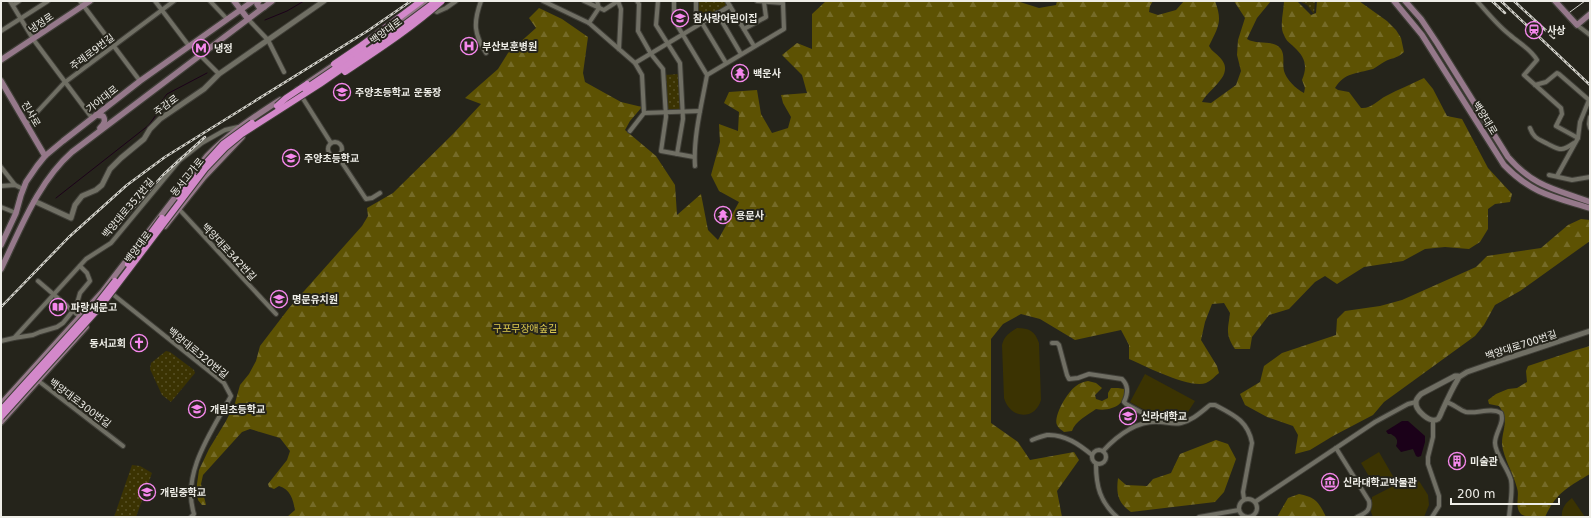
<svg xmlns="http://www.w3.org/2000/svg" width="1591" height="518" viewBox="0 0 1591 518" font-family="'DejaVu Sans','Noto Sans KR',sans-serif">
	<defs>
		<pattern id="forest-firs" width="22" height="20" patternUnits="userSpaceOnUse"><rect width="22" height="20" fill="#5d5203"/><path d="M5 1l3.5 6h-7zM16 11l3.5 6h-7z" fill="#756b28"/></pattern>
		<pattern id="park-dots" width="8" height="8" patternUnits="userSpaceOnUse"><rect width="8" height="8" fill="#3b3302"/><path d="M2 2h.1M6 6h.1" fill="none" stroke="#585127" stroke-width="1.8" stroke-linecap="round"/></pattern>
	</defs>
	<rect width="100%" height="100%" fill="#25241b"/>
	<g fill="url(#forest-firs)">
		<path d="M826,1h186l8,1 19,6 17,-3 1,-4h96l-3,5 -1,6 9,3 18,-5 8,-9h31c8,21 3,26 -6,45 3,6 9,8 13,14 12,16 -15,30 -20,42l9,1 25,-18 5,-14 -4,-16 1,-15 7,-22 -11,-17h37l-14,17 -10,21c10,6 25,1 32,8 7,6 3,16 5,24 2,8 12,18 20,22l1,-5 -3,-8c6,-14 3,-23 -8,-33 -4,-4 -8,-6 -10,-12 -5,-9 0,-24 0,-34h13l14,14 5,-2 1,-12h42l28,20 9,9 5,8 3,14c-9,8 -12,5 -20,10 -4,2 -7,5 -11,7 -17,5 -28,3 -38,19l3,2 11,2 12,16c10,1 17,-8 25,-12 13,-7 26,-12 38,-18l9,11 14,27 15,3 26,49 24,26 -2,8 -15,2 -7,5v20l-8,13 -11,7 -24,-2 -20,2 -22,12 -39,6 -27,17 -12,-8 -10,6 -26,27 -20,6 -17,22 -2,12h-15c-10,-15 -7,-19 -5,-36l-6,-10 -12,1 -7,18 -4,18 16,26 2,7c-4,3 -8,8 -13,10 -16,6 -61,-17 -77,-24v-14l-8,-15 -46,10 -35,-21 -19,-5 -18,10 -12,15v84l27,19 12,18 44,-8 5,8 -22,31 5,26h-775l8,-7c-2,-11 -5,-21 -16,-24l-5,3 -5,-2 -1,-3 19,-24 3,-9 -10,-13 -30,-9 -8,3 -39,43 -2,9 5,21h-4l-4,-5 -2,-9 3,-21 10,-21 17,-28 9,-18 5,-18 9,-11 7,-13 4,-15 29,-38 73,-82 6,-10 -1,-8 26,-15 60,-59 28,-30 -16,-6 33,-29 10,-16 28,-25 -7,-10 10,-10 23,11 26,18 -5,36 2,9 36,20 21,5 -12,14 -5,9 31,26 19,29 2,30 24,-21 7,36 10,10 21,-38 -20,-11 -8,-16 9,-33 -1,-18 19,7 1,-19 -15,-9 5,-11 28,-2 4,24 11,19 16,-5 3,-11 -8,-14 -2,-8 26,-2 -5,-18 -20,-20 15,-12 15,6v-35z"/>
		<path d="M1581,219l9,1v21l-70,50 -25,14 -11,20 -9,11 -91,66 -11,13 -40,21 -23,14 -15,4 3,-19 -5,-9 -26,-9 -22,-12 -5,-11 20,-12 4,-16 18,-13 54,-18 1,-16 8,-8 35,-5 22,-6 74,-33 11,-11 54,-8 27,-23z"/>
		<path d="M1590,346v128c-22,13 -34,19 -45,43 -7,0 -19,1 -24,-3 -7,-7 -1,-18 -4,-26 -3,-13 -14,-31 -15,-44 0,-15 8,-23 -3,-38l-10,-2 -1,-4 8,-6 12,-5 9,-1 10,-6 -1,-11 2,-5 48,-16z"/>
		<path d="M1088,381l8,2 6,5 -7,7 1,4 6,2 6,-3v-5l3,-5h7l6,1c4,16 -15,23 -28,20 -8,6 -21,12 -24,22l-8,1c-2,-2 -6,-4 -7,-7 -4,-9 11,-34 19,-39 4,-3 7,-4 12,-5z"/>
		<path d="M1216,440l12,4 8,15 -12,33 -9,10 -84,10c-13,-9 -15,-18 -13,-34l8,7 21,1 6,-7 18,-6 9,-19z"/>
		<path d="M1299,494c16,3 20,8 27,23h-49l11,-19z"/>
	</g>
	<g fill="url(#park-dots)">
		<path d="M697,1h27l3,4 -24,16 -6,-8z"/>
		<path d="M1299,1h16l-1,13 -7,-9z"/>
		<path d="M679,74l4,35 -17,2 -1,-36z"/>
		<path d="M166,351l4,1 24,18 1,3 -24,29 -9,-7 -12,-26 1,-6z"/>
		<path d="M132,465l8,1 12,7 -16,44h-22z"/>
	</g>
	<g fill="#3b3302">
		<path d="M1017,328c12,0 18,3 22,15l2,57c-6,21 -31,19 -37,-2l-2,-53c2,-9 7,-12 15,-17z"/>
		<path d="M1145,374l50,27 -11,17c-22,4 -35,-6 -54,-16z"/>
		<path d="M1379,452l15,26 -18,10 -15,-25z"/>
		<path d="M1411,477l8,4 9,14 1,10 -5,12h-51l-2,-5 1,-15z"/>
		<path d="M1572,498l13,19h-23c-1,-8 3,-14 10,-19z"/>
	</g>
	<path fill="#1b0119" d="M1402,421h6l17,15v6l-4,14 -3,1 -2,-1 -3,-7 -12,3 -5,-6c3,-6 0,-9 -5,-12h-3l-2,-3z"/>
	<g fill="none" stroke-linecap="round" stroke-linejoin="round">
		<g stroke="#1b0119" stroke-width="1">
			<path d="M265,20l22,-9 17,-10"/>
			<path d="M56,198l93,-73 7,-10 4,-12 7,-9 40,-21"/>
		</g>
		<g stroke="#3f3e37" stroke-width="6">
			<g id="minor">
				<path d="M10,1l23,38 59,79"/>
				<path d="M80,1l60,80"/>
				<path d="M155,1l34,45"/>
				<path d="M210,1l17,18"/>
				<path d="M481,1c-8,22 -7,33 5,52"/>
				<path d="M543,1l46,22 46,40 7,12 2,38 -14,18"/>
				<path d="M584,1l20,9 14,-9"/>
				<path d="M618,1l3,8 -2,40"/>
				<path d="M637,1l2,3 -1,27 13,23 12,15 3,48 -5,34 33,6"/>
				<path d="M658,1l-2,24 24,38 3,56 -6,35"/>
				<path d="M674,1v19l33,55c-5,28 -14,62 -12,91"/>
				<path d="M696,1v12l30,50"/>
				<path d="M727,1l27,45"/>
				<path d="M1477,1c10,11 21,25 33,34 9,8 21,14 27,25l-13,15 37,33 1,6 -6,12 22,12"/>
				<path d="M13,5l6,-4"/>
				<path d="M430,9l7,3 9,-4 10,-7"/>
				<path d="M717,13l24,41"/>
				<path d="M248,19l20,21 16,32"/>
				<path d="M589,23l10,-15 -2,-7"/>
				<path d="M1577,25l13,10"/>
				<path d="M744,29l22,-12 -2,-15"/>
				<path d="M1,31l47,-30"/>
				<path d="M200,55l19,19"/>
				<path d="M635,63l95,-57"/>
				<path d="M707,75l77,-46 -1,-26 -26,-2"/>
				<path d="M1535,85l11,-3 11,-9 2,1 30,26 -9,22 -2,16 -21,38"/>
				<path d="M297,89l34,54"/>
				<path d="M644,113l56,-2"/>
				<path d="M1590,117l-1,7 1,4"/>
				<path d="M27,123l37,-40 110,-82"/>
				<path d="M1530,128c4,11 9,11 18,16 12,6 13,8 26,-1"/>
				<circle cx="335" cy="149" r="7"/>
				<path d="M337,155l29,44 6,-1 8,-5"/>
				<path d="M1,167l14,18"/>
				<path d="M1549,175l23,5 18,-3"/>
				<path d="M1,186l14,-1 8,4"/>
				<path d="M1,207l15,6"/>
				<path d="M177,207l99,107"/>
				<path d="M38,281l42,36"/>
				<path d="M110,292l114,91 7,13c-19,35 -50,77 -37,118l-3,3"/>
				<path d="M14,338l19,-3 7,-3 17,-5 6,-4 13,-16 4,-14 10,-12 -3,-8 -7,-7"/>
				<path d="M1,341l13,-3 72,-79 25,-16 68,-82 23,-18 23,-13 13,-3"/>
				<path d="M1052,343h5l2,2 8,30 2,4 9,-1 11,-4 33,5c7,7 6,15 2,23l2,2 33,18"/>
				<path d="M36,379l87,67"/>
				<path d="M1446,402c8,2 13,8 20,10 11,2 25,-5 35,1 4,10 -6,19 -6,30 0,11 13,25 16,37 2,11 -1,25 -2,37"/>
				<path d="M1032,440c5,-2 10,-4 15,-5 18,-1 33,10 45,20"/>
				<path d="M1336,448l33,53c2,10 -4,12 -12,16"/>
				<circle cx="1099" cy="457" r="7"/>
				<path d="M1103,451c14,-15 34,-31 57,-29 7,0 13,3 21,1 12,-3 20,-11 29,-18h5c19,10 33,16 37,38l-9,49 1,7"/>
				<path d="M1096,464c0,22 4,38 21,53"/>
				<circle cx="1248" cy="508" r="9"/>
				<path d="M1255,502l120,-80 33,-18 8,-2"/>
				<path d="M1199,517l40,-7"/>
				<path d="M1432,517l7,-11v-10l-11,-32v-7l5,-20v-17"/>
			</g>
		</g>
		<g stroke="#3f3e37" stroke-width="7">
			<g id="tertiary">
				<path d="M34,201l37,17 4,-13 7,-9 14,-6 6,-5 8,-16 11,-11 23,-19 6,-10 10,-10 44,-30 15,-15 105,-73"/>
				<path d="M1455,376h3v3c-6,10 -11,21 -16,32 -1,2 -2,6 -4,8 -8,5 -23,-9 -22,-17 0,-3 3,-6 5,-8z"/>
				<path d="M1459,377l8,-5 23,-8 100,-33"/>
			</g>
		</g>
		<g stroke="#3f3e37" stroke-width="8">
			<g id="secondary">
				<path d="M234,1l14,18"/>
				<path d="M259,1l-2,3 2,3h5"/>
				<path d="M1394,1l28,34 82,130c28,29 50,32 86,43"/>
				<path d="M1405,1l16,18 16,24 71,114c26,30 47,32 82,45"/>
				<path d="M1555,1l22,24 13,-11"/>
				<path d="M394,25l32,-24"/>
				<path d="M1,60l89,-59"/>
				<path d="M1,81l44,75"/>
				<path d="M303,86l34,-23"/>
				<path d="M96,115l7,1c3,5 1,8 -3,12"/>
				<path d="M165,226l39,-49 38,-40"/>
				<path d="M1,245l15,-32 5,-18 5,-13 11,-16 8,-10 18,-15 77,-60 113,-80"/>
				<path d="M1,269c20,-41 37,-87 71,-117l200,-151"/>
				<path d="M1,404l102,-113 104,-135c22,-23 47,-39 73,-56"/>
				<path d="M1,422l85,-95"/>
			</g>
		</g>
		<g stroke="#3f3e37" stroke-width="8">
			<path id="trunk" d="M362,45l59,-44"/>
		</g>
		<use href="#minor" stroke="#706f64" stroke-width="4"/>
		<use href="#tertiary" stroke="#706f64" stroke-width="5"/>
		<use href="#secondary" stroke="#95788a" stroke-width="5.5"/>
		<use href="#trunk" stroke="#d388ca" stroke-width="6"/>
		<path stroke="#d1d0c9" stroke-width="1" d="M1570,12l15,-11"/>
		<g stroke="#d1d0c9" stroke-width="2.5">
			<g id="rail">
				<path d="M1492,1l13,12"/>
				<path d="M1501,1l89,84"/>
				<path d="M1514,1l40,37"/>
				<path d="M108,236l56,-62 41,-37"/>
				<path d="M1,307l68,-70 58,-52 38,-28 204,-127 42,-29"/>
			</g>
		</g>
		<use href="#rail" stroke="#25241b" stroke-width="1" stroke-dasharray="3" stroke-linecap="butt"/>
		<g stroke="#3f3e37" stroke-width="8" stroke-linecap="butt">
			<g id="trunk-bridge">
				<path d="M383,36l17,-12"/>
				<path d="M334,64l28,-19"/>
				<path d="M345,72c33,-22 67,-44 97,-71"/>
				<path d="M305,89l59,-40"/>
				<path d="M277,106l9,-8 21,-14"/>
				<path d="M204,165l19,-21 29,-21"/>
				<path d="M179,197l15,-20"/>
				<path d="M128,264l34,-46"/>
				<path d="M1,410l96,-106 18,-23"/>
				<path d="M1,417l100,-111 104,-137 20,-21 17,-14 78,-50 72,-50 44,-33"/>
			</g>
		</g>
		<use href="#trunk-bridge" stroke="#d388ca" stroke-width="6"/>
	</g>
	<defs>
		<g id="school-ring" transform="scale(0.9)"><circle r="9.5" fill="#25241b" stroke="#f688ed" stroke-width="1.5"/><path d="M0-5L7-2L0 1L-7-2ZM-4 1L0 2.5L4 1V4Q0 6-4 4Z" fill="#f688ed"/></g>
		<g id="station-ring" transform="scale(0.9)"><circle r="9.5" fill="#25241b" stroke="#f688ed" stroke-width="1.5"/><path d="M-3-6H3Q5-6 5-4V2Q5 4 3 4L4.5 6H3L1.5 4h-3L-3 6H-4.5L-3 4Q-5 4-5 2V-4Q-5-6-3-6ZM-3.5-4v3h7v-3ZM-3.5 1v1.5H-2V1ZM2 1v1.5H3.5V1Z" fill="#f688ed"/></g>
		<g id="hospital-ring" transform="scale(0.9)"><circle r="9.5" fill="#25241b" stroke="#f688ed" stroke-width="1.5"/><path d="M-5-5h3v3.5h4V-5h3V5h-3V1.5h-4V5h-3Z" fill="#f688ed"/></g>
		<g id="metro-ring" transform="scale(0.9)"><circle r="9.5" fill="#25241b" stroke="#f688ed" stroke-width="1.5"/><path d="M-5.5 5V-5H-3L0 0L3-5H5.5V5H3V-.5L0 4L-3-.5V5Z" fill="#f688ed"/></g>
		<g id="temple-ring" transform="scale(0.9)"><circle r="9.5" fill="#25241b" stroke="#f688ed" stroke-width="1.5"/><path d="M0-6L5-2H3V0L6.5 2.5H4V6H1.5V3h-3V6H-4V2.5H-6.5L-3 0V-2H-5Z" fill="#f688ed"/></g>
		<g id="library-ring" transform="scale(0.9)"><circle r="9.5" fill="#25241b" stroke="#f688ed" stroke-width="1.5"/><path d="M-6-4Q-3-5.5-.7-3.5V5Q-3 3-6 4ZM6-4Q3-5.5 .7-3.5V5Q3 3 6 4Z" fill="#f688ed"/></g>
		<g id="church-ring" transform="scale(0.9)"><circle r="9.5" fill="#25241b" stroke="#f688ed" stroke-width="1.5"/><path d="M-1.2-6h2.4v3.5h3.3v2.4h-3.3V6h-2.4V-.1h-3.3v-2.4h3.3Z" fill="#f688ed"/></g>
		<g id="university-ring" transform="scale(0.9)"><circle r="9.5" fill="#25241b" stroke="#f688ed" stroke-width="1.5"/><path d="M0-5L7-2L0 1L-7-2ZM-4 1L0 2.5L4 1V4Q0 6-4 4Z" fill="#f688ed"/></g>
		<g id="building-ring" transform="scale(0.9)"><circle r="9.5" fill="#25241b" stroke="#f688ed" stroke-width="1.5"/><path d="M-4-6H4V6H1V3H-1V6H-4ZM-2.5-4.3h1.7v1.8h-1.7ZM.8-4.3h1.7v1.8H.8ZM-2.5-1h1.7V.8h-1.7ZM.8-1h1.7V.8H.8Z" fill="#f688ed"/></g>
		<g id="museum-ring" transform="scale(0.9)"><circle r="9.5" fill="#25241b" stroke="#f688ed" stroke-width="1.5"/><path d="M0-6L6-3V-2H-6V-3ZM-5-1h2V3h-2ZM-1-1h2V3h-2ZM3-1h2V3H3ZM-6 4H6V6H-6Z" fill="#f688ed"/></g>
	</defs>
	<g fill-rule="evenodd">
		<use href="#school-ring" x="680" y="18"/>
		<use href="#station-ring" x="1534" y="30"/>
		<use href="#hospital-ring" x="469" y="46"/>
		<use href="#metro-ring" x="201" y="48"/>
		<use href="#temple-ring" x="740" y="73"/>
		<use href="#school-ring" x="342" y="92"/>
		<use href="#school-ring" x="291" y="158"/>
		<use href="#temple-ring" x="723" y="215"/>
		<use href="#school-ring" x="279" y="299"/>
		<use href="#library-ring" x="58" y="307"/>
		<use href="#church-ring" x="139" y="343"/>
		<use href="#school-ring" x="197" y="409"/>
		<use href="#university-ring" x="1128" y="416"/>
		<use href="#building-ring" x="1457" y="461"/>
		<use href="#museum-ring" x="1330" y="482"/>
		<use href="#school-ring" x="147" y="492"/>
	</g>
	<g text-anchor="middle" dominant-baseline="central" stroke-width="4" stroke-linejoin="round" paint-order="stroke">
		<g font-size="10" font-weight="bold" fill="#eeede7" stroke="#25241b" text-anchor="start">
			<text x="693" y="18">참사랑어린이집</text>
			<text x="1547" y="30">사상</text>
			<text x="482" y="46">부산보훈병원</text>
			<text x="214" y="48">냉정</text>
			<text x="753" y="73">백운사</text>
			<text x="355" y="92">주양초등학교 운동장</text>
			<text x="304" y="158">주양초등학교</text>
			<text x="736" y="215">용문사</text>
			<text x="292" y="299">명문유치원</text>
			<text x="71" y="307">파랑새문고</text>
			<text x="126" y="343" text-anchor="end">동서교회</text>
			<text x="210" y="409">개림초등학교</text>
			<text x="1141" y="416">신라대학교</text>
			<text x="1470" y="461">미술관</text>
			<text x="1343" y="482">신라대학교박물관</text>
			<text x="160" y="492">개림중학교</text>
		</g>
		<g font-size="10" fill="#eeede7" stroke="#25241b">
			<text transform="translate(41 23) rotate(-34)">냉정로</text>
			<text transform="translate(386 31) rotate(-36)">백양대로</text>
			<text transform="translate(92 52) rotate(-37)">주례로9번길</text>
			<text transform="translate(102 99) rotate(-38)">가야대로</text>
			<text transform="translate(166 105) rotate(-36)">주감로</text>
			<text transform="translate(31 114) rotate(59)">진사로</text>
			<text transform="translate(1485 118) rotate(58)">백양대로</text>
			<text transform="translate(187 177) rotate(-51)">동서고가로</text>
			<text transform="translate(128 208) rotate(-50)">백양대로357번길</text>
			<text transform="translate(138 247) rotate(-53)">백양대로</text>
			<text transform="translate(229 252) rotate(47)">백양대로342번길</text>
			<text transform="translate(1521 345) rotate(-18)">백양대로700번길</text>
			<text transform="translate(198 353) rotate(39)">백양대로320번길</text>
			<text transform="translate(80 403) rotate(37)">백양대로300번길</text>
		</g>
		<g font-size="10" fill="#ddc94f" stroke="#25241b">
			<text x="525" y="328">구포무장애숲길</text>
		</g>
	</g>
	<rect width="1591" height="518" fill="none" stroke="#eeede7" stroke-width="4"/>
	<path d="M1451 498v6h108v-6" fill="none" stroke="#eeede7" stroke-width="2"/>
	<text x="1457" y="498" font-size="12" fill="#eeede7" stroke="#25241b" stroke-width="3" paint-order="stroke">200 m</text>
</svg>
